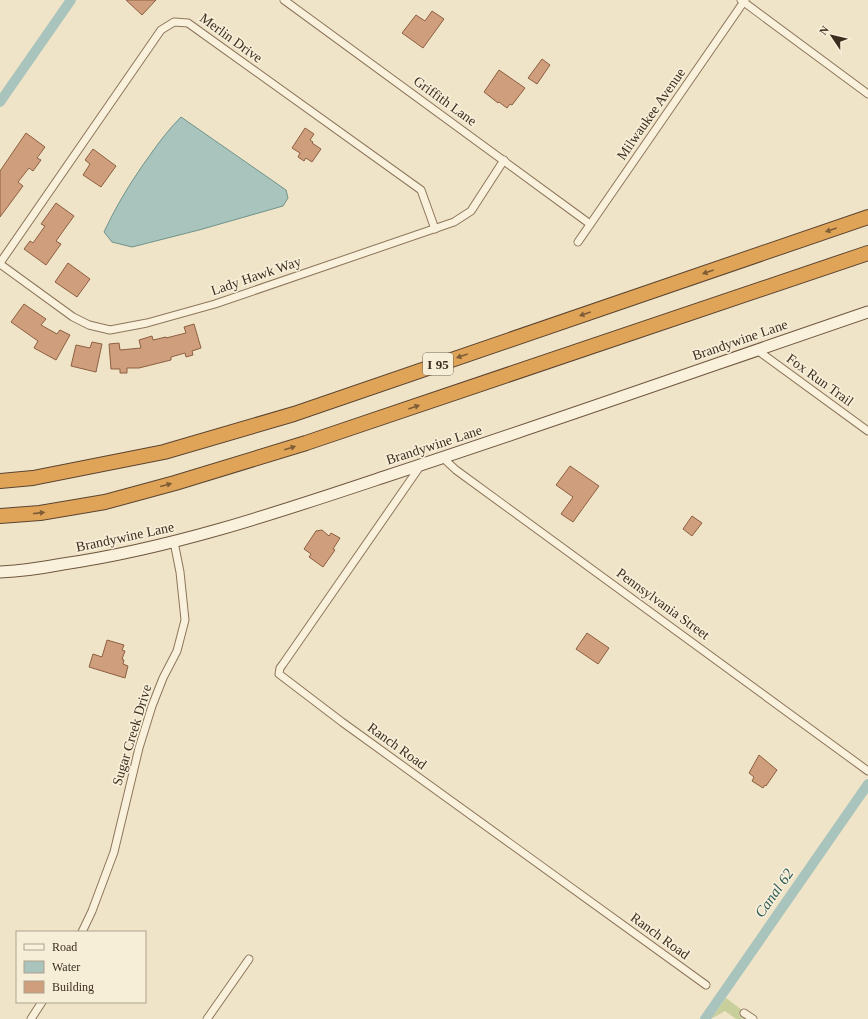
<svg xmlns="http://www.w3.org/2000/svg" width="868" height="1019" viewBox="0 0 868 1019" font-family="Georgia,serif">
	<rect width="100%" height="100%" fill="#f0e4c8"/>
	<path fill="#c9cf9b" d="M726,998l28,21h-18l-11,-8 -14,8z"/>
	<path fill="#a9c4bc" stroke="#6f938a" d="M181,117l105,73 2,8 -5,8 -84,24 -67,17 -20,-5 -8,-10c13,-28 28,-52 46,-77 10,-14 19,-26 31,-38z"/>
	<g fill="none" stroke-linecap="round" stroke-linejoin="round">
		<g stroke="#a9c4bc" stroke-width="10">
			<path d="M0,102l71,-102"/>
			<path d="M705,1019l163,-235"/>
		</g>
	</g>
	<g fill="#cf9f7d" stroke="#8d5f41">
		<path d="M126,0h30l-14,15z"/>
		<path d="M432,11l12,8 -21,29 -21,-15 14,-18 9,6z"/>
		<path d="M542,59l8,6 -13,19 -9,-6z"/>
		<path d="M499,70l26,18 -13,17 -2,-1 -3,4 -8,-6 -1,1 -14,-11z"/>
		<path d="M305,128l9,6 -4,6 3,2 -1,1 9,6 -9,13 -6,-4 -2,3 -6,-4 2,-4 -8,-5z"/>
		<path d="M26,133l19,14 -8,11 4,2 -8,11 -4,-3 -11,14 5,4 -23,31v-46z"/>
		<path d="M93,149l23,17 -15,21 -18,-12 7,-11 -5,-4z"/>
		<path d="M56,203l18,13 -18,25 5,3 -15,21 -22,-16 6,-8 3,2 12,-17 -4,-2z"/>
		<path d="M68,263l22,16 -13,18 -22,-15z"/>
		<path d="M24,304l22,15 -5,6 16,9 3,-4 10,5 -14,25 -22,-12 4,-7 -27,-19z"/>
		<path d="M194,324l7,24 -9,3 1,4 -7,2 -1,-4 -14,4v3l-32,8h-12v5h-7v-4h-9l-2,-25 10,-1 1,7 21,-2 -2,-8 13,-4 1,4 13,-3v1l20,-5 -2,-6z"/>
		<path d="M92,342l10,2 -6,28 -25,-6 5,-21 14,3z"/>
		<path d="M570,466l29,20 -26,36 -12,-8 12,-17 -17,-12z"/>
		<path d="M692,516l10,7 -10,13 -9,-7z"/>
		<path d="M322,530l7,6 2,-3 9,5 -7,11 2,1 -12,17 -14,-10 2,-3 -7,-5 12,-18z"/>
		<path d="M587,633l22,15 -11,16 -22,-15z"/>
		<path d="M107,640l17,5 -2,5 3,1 -3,8 2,1 -1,4 5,2 -3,12 -36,-11 4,-13 9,3z"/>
		<path d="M759,755l18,15 -11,16 -1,-1 -2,3 -11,-7 2,-4 -5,-4z"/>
	</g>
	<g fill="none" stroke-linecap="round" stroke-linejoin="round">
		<g stroke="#8d765c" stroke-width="9">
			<g id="street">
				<path d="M284,0l306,224"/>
				<path d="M741,0l127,94"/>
				<path d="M578,242l167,-242"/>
				<path d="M0,263l161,-233 13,-8 14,1 233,167 14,39"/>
				<path d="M0,264l73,53 16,8 21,5 37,-7 68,-19 239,-82 17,-11 33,-51"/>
				<path d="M757,350l111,81"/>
				<path d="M443,458l13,12 412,301"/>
				<path d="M421,465l-138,199 -3,4 -1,6 63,48 364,263"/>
				<path d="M82,932l10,-21 22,-59 25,-104 13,-42 11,-28 14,-27 8,-31 -5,-48 -6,-30"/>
				<path d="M744,1013l9,6"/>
				<path d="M31,1019l11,-17"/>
				<path d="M207,1019l42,-60"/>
			</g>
		</g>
		<g stroke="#6f573f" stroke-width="13">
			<path id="secondary" d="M0,572c21,-1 42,-4 63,-8 110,-16 216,-52 321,-87 162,-53 323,-110 484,-165"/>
		</g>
		<g stroke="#5b4430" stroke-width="16">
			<g id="highway">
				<path d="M0,481l33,-3 131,-26 130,-38 574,-197"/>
				<path d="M0,516l40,-3 65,-11 70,-19 131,-40 562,-190"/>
			</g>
		</g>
		<use href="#street" stroke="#faf1dc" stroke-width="7"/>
		<use href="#secondary" stroke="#faf1dc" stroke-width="11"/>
		<use href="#highway" stroke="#e0a458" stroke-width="14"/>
	</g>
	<defs><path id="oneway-solid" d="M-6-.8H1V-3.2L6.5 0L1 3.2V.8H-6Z"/></defs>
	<g fill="#7e5d36">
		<use href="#oneway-solid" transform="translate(831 230) rotate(161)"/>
		<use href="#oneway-solid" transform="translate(708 272) rotate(161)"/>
		<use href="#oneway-solid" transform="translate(585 314) rotate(161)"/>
		<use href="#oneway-solid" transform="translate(462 356) rotate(161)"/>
		<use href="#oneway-solid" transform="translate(414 407) rotate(-19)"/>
		<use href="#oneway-solid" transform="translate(290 448) rotate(-17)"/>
		<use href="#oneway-solid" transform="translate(166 485) rotate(-15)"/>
		<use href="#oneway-solid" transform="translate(39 513) rotate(-6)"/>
	</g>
	<g text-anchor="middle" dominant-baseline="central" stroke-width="3.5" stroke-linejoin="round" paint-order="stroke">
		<rect fill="#f7eed8" stroke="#756857" stroke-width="1" x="423" y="353" width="30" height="22" rx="3"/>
		<g font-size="13" font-weight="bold" fill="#3d2e20">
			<text x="438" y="364">I 95</text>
		</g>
		<g font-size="14" fill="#3d2e20" stroke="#f7eed8">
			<text transform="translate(231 38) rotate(36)">Merlin Drive</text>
			<text transform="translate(445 101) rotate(36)">Griffith Lane</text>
			<text transform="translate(651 114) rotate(-55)">Milwaukee Avenue</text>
			<text transform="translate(256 276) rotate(-19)">Lady Hawk Way</text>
			<text transform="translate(740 340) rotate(-19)">Brandywine Lane</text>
			<text transform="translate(820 380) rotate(36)">Fox Run Trail</text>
			<text transform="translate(434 445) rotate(-18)">Brandywine Lane</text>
			<text transform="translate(125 537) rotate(-12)">Brandywine Lane</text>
			<text transform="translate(663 604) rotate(36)">Pennsylvania Street</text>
			<text transform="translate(132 735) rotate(-73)">Sugar Creek Drive</text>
			<text transform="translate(397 746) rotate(36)">Ranch Road</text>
			<text transform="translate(660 936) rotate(36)">Ranch Road</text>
		</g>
		<g font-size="15" font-style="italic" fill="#2f5d5a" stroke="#f7eed8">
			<text transform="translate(774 893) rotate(-55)">Canal 62</text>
		</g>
	</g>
	<rect x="16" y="931" width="130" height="72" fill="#f7eed8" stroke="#ada18e"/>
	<rect x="24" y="944" width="20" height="6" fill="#faf1dc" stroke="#ada18e"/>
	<text x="52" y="951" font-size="12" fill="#3d2e20">Road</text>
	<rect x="24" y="961" width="20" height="12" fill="#a9c4bc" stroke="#ada18e"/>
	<text x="52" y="971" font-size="12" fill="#3d2e20">Water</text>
	<rect x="24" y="981" width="20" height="12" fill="#cf9f7d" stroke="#ada18e"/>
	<text x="52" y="991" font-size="12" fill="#3d2e20">Building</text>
	<g transform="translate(832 36) rotate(305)" stroke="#f7eed8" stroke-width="3" paint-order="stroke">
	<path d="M0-3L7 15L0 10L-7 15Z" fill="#3d2e20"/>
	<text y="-6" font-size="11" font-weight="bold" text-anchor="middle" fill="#3d2e20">N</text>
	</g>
</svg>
